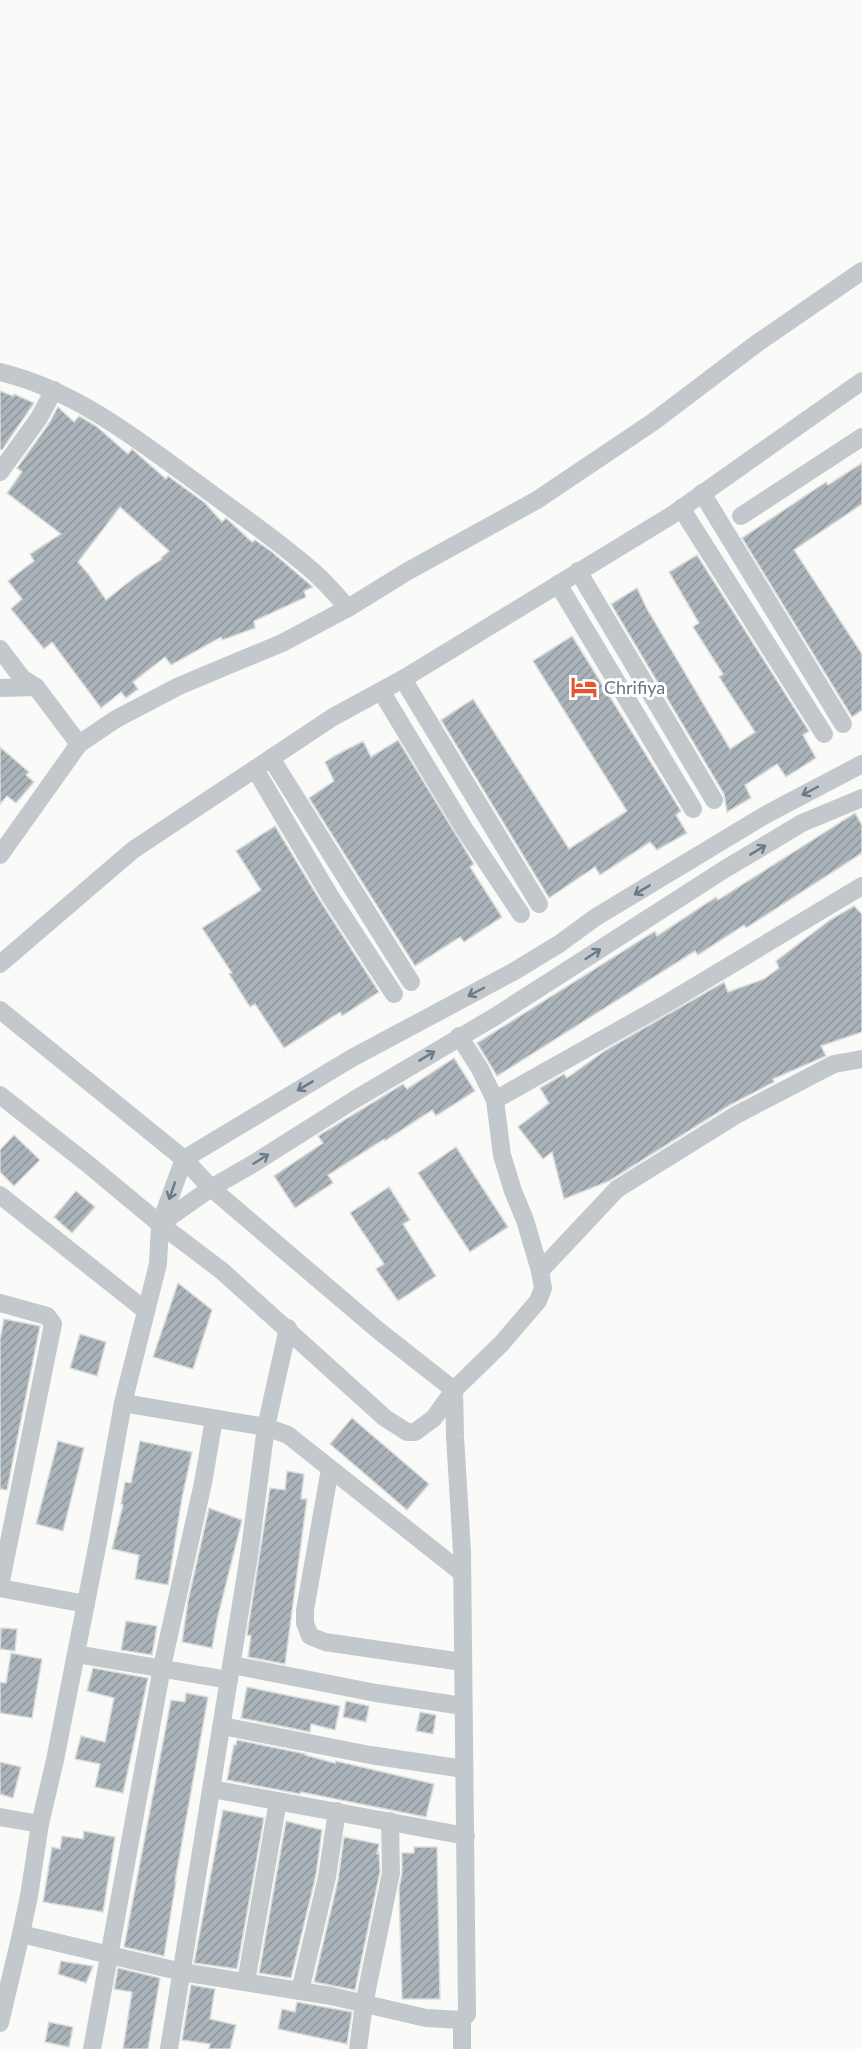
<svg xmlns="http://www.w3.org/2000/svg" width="862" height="2049" viewBox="0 0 862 2049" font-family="Lato,sans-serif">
	<defs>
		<pattern id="building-hatch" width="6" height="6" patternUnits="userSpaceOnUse" patternTransform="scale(1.5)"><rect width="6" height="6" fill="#aab3b9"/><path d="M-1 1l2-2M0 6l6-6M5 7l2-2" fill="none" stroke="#8e969c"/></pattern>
	</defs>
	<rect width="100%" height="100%" fill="#fafaf8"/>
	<g fill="url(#building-hatch)" stroke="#dcdcda" stroke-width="1.5" fill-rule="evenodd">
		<path d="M0,391l13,5 1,-2 20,9 -32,47 -2,-1z"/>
		<path d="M58,407l16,15 5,-6 17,10 32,28 4,-5 34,30 2,-3 37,27 17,19 4,-4 26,24 3,-2 17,12 41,35 -9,4 2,6 -52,24 1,7 -33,12 -1,-3 -50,28 -6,-8 -32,25 5,7 -12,9 -5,-6 -20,16 -49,-66 -8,7 -33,-40 11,-10 -14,-18 26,-20 -4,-7 31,-20 -54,-41 15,-21 -5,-4 31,-43zM120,507l49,44 -8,7 1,1 -27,18 -29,23 -17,-25 -11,-13z"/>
		<path d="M862,463v41l-68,46 68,104v56l-10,7 -110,-179 84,-56 2,3z"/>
		<path d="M697,555l112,176 -6,4 13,23 -30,19 -9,-13 -32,21 6,13 -24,14 -3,-18 -113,-190 26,-16 10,21 83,140 25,-17 -36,-55 4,-3 -30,-47 6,-4 -30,-51z"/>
		<path d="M572,636l109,175 -5,4 11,18 -30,17 -7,-8 -50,33 -5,-8 -46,31 -108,-178 32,-21 96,150 58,-38 -94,-150z"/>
		<path d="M398,740l76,124 -4,3 32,50 -38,25 -4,-5 -45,29 -106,-168 25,-17 -9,-19 11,-7 27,-14 8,16z"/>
		<path d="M0,747l29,25 -3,3 8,7 -18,21 -9,-7 -7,8z"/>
		<path d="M855,813l7,12v28l-116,75 -2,-3 -46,30 -3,-4 -198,125 -20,-33 178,-112 2,5 59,-39 2,3z"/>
		<path d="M275,826l46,76 58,90 -37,24 -2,-4 -56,36 -29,-44 -5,3 -21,-33 3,-1 -30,-45 59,-38 -25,-39z"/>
		<path d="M854,906l8,8v118l-41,14 5,10 -53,23 1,3 -44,23 -121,76 -45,18 -12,-47 -9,7 -25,-32 31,-24 -9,-15 24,-14 3,4 39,-28 118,-68 4,10 36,-13 15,-11 -3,-7 54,-41z"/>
		<path d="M454,1058l21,33 -39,25 -4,-6 -47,31 -1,-2 -56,36 5,8 -38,25 -21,-32 49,-33 -5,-7 85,-52 4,5z"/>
		<path d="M14,1135l26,25 -26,26 -14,-14v-22z"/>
		<path d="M456,1147l52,80 -38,25 -52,-79z"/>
		<path d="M389,1187l21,33 -7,4 33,52 -38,25 -22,-32 8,-5 -34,-51z"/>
		<path d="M76,1191l19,16 -23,26 -18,-16z"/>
		<path d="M178,1283l34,27 -19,59 -40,-12z"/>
		<path d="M4,1319l36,7 -33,164 -7,-1v-149z"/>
		<path d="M80,1334l26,8 -9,34 -27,-8z"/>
		<path d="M352,1418l77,66 -22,26 -77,-66z"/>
		<path d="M58,1441l26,7 -21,83 -27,-7z"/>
		<path d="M140,1441l52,11 -10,46 -14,87 -33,-6 4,-24 -27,-6 11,-44 -2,-1 4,-22 6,1z"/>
		<path d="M287,1471l17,3 -3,25h6l-22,165 -37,-7 3,-21 -4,-1 23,-147 15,2z"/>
		<path d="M209,1508l33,12 -25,100 -5,28 -30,-6 6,-41z"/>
		<path d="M126,1621l31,5 -5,29 -31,-5z"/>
		<path d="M1,1628l16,1 -2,22 -15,-2z"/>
		<path d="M11,1653l31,6 -10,59 -32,-5v-31l6,1z"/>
		<path d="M93,1668l55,10 -25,115 -28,-6 5,-23 -25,-5 6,-23 24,6 9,-44 -27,-7z"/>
		<path d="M247,1687l93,19 -5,24 -24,-6 -1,8 -69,-14z"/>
		<path d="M186,1693l22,4 -33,184h1l-12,75 -40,-9 47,-247 14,2z"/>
		<path d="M346,1701l23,5 -3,16 -23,-5z"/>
		<path d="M420,1712l16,3 -3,19 -17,-3z"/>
		<path d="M237,1740l69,14 -1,1 30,8 1,-2 98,23 -8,33 -125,-25 -1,2 -73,-14 7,-35h2z"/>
		<path d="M0,1762l21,5 -8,31 -13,-4z"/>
		<path d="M223,1810l41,8 -27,151 -43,-6z"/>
		<path d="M286,1821l36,9 -6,45 -25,103 -32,-5z"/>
		<path d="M84,1831l31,6 -12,75 -60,-10 9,-55 8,2 2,-13 21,3z"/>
		<path d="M344,1837l35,7 -2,10 2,-1 1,19 -25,118 -41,-8 24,-102z"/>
		<path d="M414,1847h23l3,152h-38l-3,-110 3,-16v-20h12z"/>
		<path d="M61,1961l32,5 -7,17 -28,-9z"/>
		<path d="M118,1968l42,10 -12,71h-25l9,-57 -18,-3z"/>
		<path d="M191,1985l24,4 -5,30 26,6 -6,24h-21l1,-5 -28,-4z"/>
		<path d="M297,2002l55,10 -5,32 -69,-15 4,-20 13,3z"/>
		<path d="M49,2022l24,5 -4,20 -24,-5z"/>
	</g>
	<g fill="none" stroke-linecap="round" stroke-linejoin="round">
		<g stroke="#c3c8cc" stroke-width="18">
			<path d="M0,372c80,19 147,75 212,122 35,26 72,51 105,81 11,10 21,22 31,33"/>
			<path d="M0,472l39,-54 15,-28"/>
			<path d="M702,493l141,231"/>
			<path d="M681,508l143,226"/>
			<path d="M741,516l121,-79"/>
			<path d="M578,571l136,229"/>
			<path d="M558,584l135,225"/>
			<path d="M0,649l22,29 14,9 43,57"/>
			<path d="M403,679l136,225"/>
			<path d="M0,688l36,-1"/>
			<path d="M381,691l84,139 56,84"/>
			<path d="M271,758l140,224"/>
			<path d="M255,769l75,127 64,98"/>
			<path d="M0,855l79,-111 37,-25 63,-33 103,-43 66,-35 60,-37 129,-71 116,-78 103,-78 106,-73"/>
			<path d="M0,964l133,-114 200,-133 70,-38 269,-164 190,-134"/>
			<path d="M0,1010l184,149 27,29 168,143 75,59 1,46 7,116 5,462 -5,6 -36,-2 -95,-22 -149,-24 -161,-38 8,-38 11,-72 15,-64 43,-218 25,-139 35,-139 2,-40 24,-65 168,-101 161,-86 46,-28 37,-27 171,-103 95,-50"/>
			<path d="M0,1095l89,70 71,59 62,47 163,147 22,14h8l19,-14 20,-28 48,-47 36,-42 5,-13 -3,-17 -15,-51 -12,-29 -11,-36 -7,-55 -15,-31 -21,-33"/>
			<path d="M495,1100l174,-98 193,-116"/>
			<path d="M0,1195l146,116"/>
			<path d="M160,1224l51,-36 45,-26 98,-62 142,-84 229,-147 77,-46 60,-25"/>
			<path d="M540,1271l77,-82 119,-74 98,-51 28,-5"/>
			<path d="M0,1303l47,13 6,8 -53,262"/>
			<path d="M123,1403l143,24 22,8 174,138"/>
			<path d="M330,1469l-25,141v13l5,13 15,6 137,20"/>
			<path d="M0,1588l86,16"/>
			<path d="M76,1654l153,26"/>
			<path d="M232,1665l144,28 87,13"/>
			<path d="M222,1726l148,29 94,14"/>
			<path d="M212,1789l254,47"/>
			<path d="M0,1817l40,7"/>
			<path d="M246,1982l32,-181"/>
			<path d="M300,1991l27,-114 10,-66"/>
			<path d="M462,2020v29"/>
			<path d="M0,2023l21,-89"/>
			<path d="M92,2049l71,-387 40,-179 11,-64"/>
			<path d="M169,2049l81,-500 16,-122 22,-99"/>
			<path d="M358,2049l6,-45 27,-131 -1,-52"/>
		</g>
	</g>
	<defs><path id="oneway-shaft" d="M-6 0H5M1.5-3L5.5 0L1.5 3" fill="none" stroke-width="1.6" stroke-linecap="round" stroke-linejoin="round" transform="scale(1.5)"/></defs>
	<g stroke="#6a7a87">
		<use href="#oneway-shaft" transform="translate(810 791) rotate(152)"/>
		<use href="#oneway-shaft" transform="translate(758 850) rotate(-31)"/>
		<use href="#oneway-shaft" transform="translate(642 890) rotate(149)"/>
		<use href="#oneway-shaft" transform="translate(593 954) rotate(-33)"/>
		<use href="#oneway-shaft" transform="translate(476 992) rotate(152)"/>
		<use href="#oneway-shaft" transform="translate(427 1056) rotate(-31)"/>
		<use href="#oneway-shaft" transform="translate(305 1086) rotate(149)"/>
		<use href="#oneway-shaft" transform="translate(261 1159) rotate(-32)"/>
		<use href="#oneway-shaft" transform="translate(172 1191) rotate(109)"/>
	</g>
	<defs>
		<g id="hotel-bare" transform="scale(2.07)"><path d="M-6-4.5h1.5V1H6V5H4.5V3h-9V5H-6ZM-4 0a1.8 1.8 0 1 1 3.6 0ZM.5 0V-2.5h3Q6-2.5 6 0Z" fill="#e4572e" stroke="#fff" stroke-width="2.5" paint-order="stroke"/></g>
	</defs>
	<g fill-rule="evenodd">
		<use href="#hotel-bare" x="584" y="687"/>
	</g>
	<g text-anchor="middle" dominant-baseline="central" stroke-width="6" stroke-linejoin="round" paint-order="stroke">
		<g font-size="18" fill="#657683" stroke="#fff" text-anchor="start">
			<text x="604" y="687">Chrifiya</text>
		</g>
	</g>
</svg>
